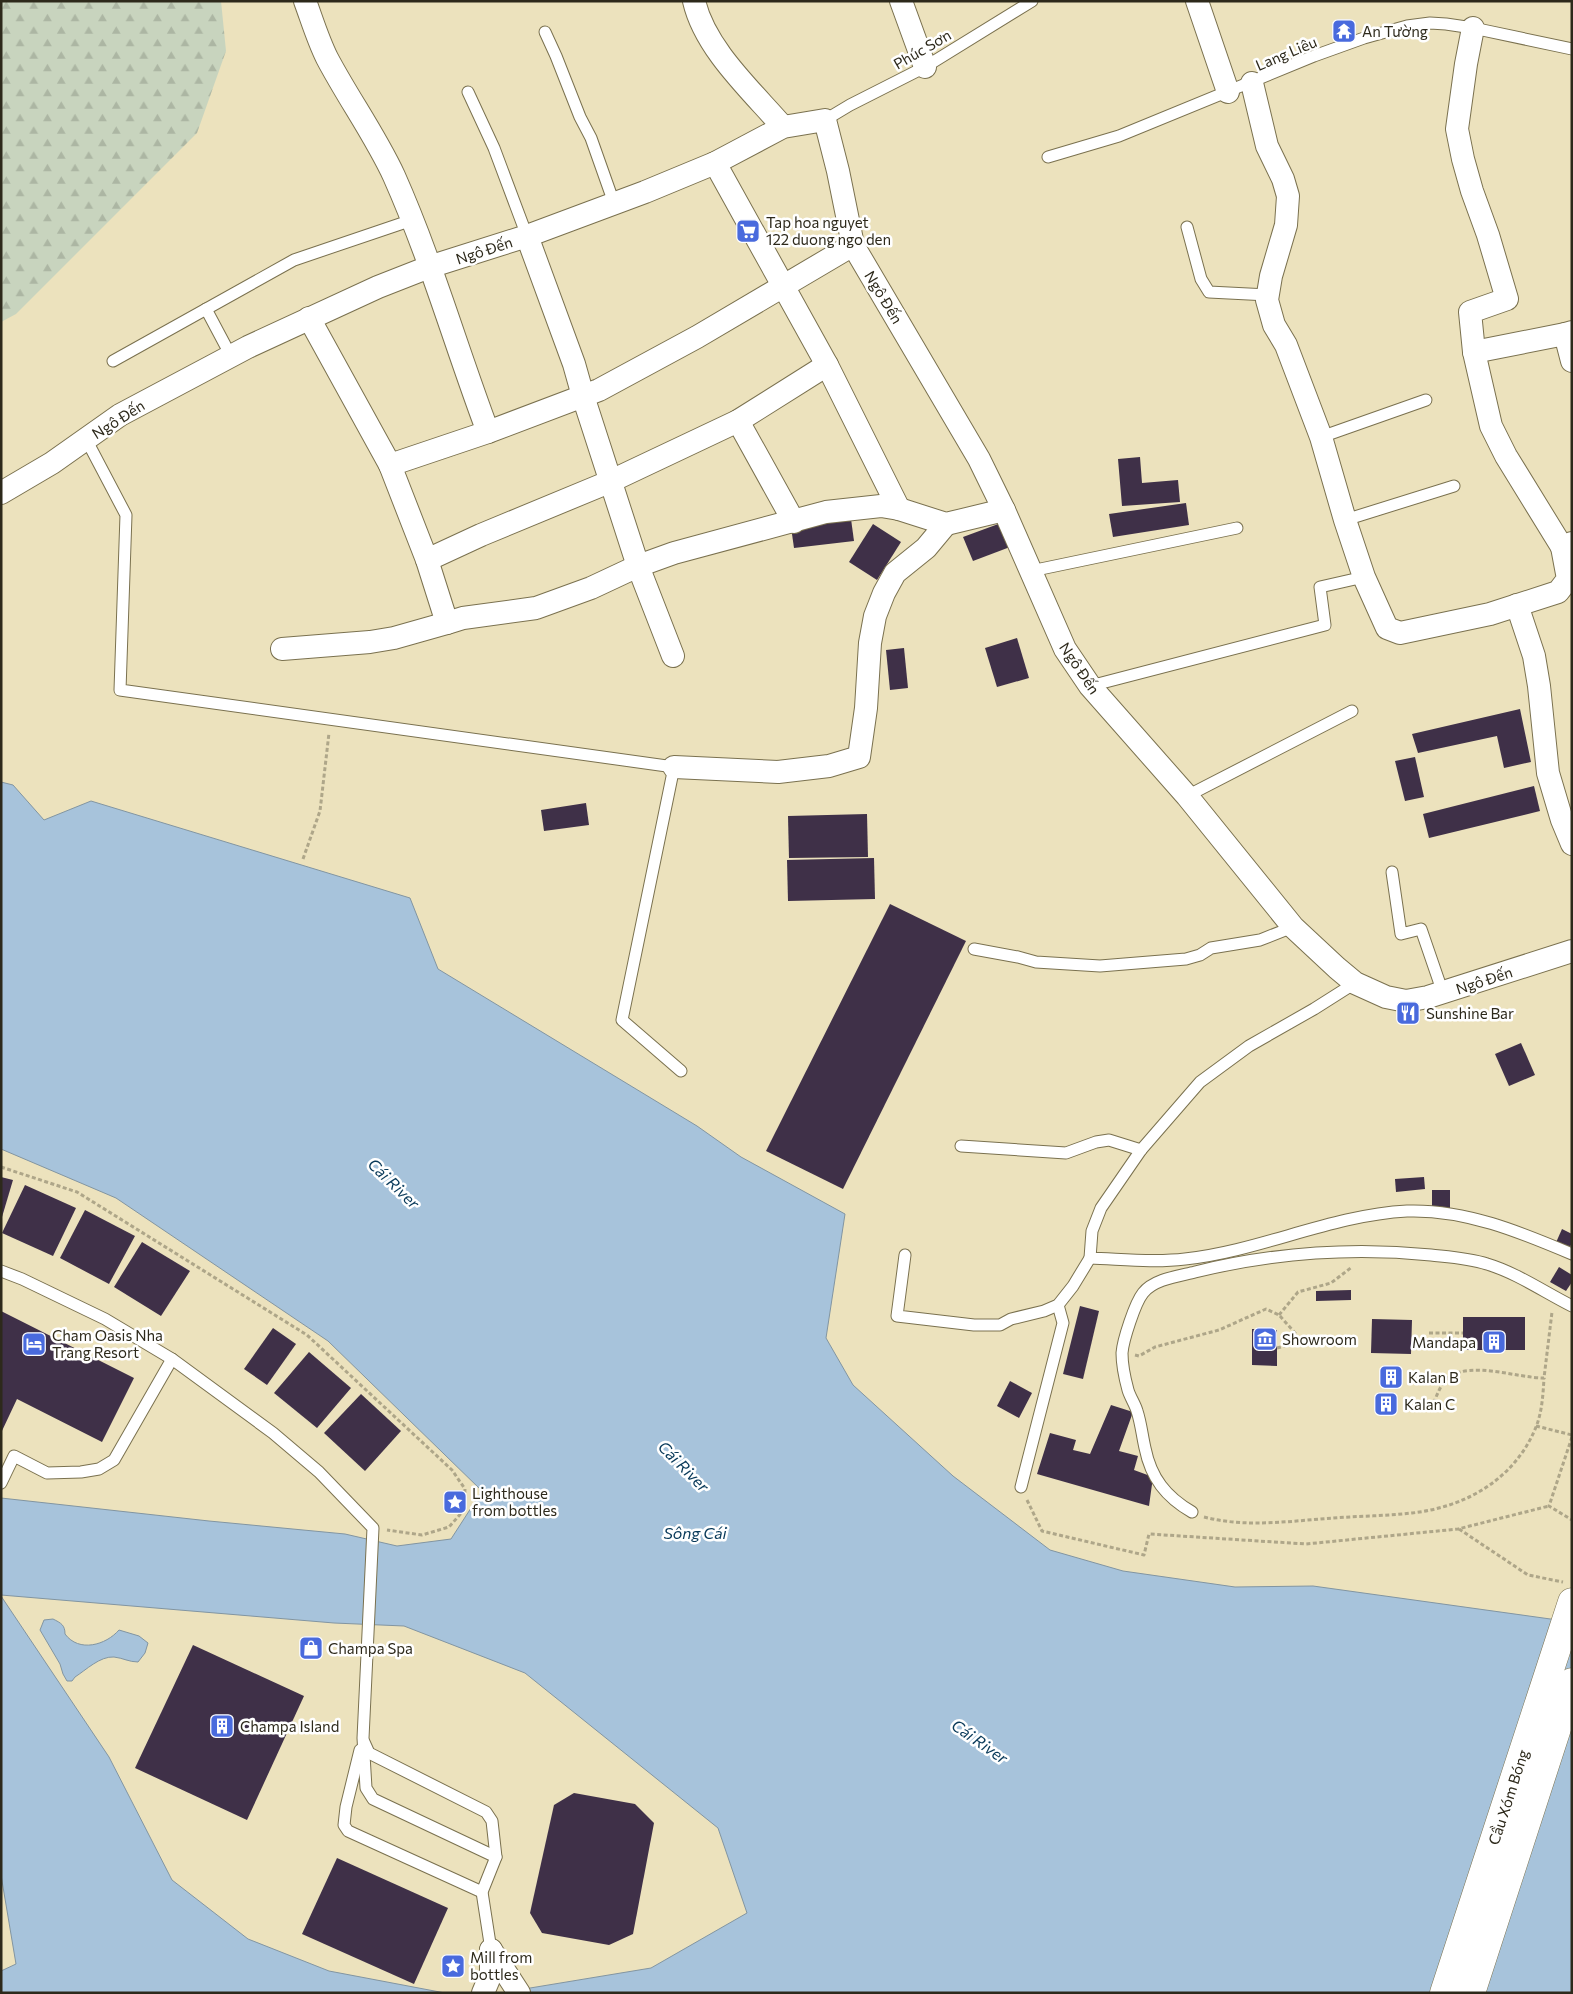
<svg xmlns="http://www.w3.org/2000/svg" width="1573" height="1994" viewBox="0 0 1573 1994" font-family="Commissioner,sans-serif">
	<defs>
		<pattern id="forest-firs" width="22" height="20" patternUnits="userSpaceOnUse" patternTransform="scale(1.25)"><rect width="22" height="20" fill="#c8d4be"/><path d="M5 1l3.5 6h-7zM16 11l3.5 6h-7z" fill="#acb6a3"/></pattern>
	</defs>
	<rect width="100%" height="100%" fill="#ece2bd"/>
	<path fill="url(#forest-firs)" d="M1,1h220l5,50 -29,82 -181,181 -15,8z"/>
	<g fill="#a7c3db" stroke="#8295a1">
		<path d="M1,782l12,3 31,35 47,-19 319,97 28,71 259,157 44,31 104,57 -19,124 27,47 100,91 97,74 73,21 112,16 78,-1 259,36v371h-1072l151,-25 96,-55 -29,-85 -193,-155 -121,-47 -70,-3 -333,-28v-97l208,23 136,13 52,12 54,-7 31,-48 -154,-150 -212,-143 -115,-49z"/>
		<path d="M1,1596l108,161 63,123 76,59 81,32 116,22h-444v-22l15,-7 -15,-89z"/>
		<path d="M53,1619c8,4 12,6 12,15 14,19 41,11 54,-4l20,6 9,7 -3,10 -7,9c-9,0 -15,-4 -24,-5 -14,-1 -28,13 -39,20l-3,4h-5l-4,-7 -3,-10 -20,-34 4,-10z"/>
	</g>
	<g fill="#3f3048">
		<path d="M1140,457l2,26 36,-3 2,22 -58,4 -4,-47z"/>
		<path d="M1186,503l3,22 -76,12 -4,-23z"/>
		<path d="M851,519l3,22 -60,7 -3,-21z"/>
		<path d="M1001,523l9,24 -37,14 -10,-24z"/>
		<path d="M873,524l28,18 -24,38 -28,-18z"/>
		<path d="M1017,638l12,40 -32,9 -12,-39z"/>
		<path d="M904,648l4,40 -18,2 -4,-40z"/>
		<path d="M1520,709l11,53 -27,6 -7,-32 -79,17 -6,-19z"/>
		<path d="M1415,757l9,40 -19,4 -10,-40z"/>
		<path d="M1534,786l6,25 -111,27 -6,-24z"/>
		<path d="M586,803l3,22 -45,6 -3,-21z"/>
		<path d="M867,814l1,43 -79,1 -1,-42z"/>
		<path d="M874,858l1,41 -87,2 -1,-41z"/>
		<path d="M890,904l76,37 -123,248 -77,-38z"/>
		<path d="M1521,1043l14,32 -26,11 -14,-32z"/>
		<path d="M1,1177l12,3 -11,37h-1z"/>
		<path d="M1424,1177l1,12 -29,3 -1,-13z"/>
		<path d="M25,1185l51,23 -23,48 -51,-23z"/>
		<rect x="1432" y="1190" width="18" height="27"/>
		<path d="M85,1210l50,26 -26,48 -49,-26z"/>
		<path d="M1562,1229l10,5v9l-5,10 -13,-6z"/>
		<path d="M142,1242l48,29 -29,45 -47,-29z"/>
		<path d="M1559,1267l13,8v7l-6,9 -16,-9z"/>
		<path d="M1351,1290v10l-35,1v-10z"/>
		<path d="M1080,1306l19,5 -16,68 -20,-5z"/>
		<path d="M1,1311l133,67 -32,64 -85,-43 -16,34z"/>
		<rect x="1463" y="1317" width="62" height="33"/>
		<path d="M1372,1319l40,1 -1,34 -40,-1z"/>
		<path d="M273,1328l23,16 -29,41 -23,-16z"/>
		<path d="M1252,1329l25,1v36l-25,-1z"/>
		<rect x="1344" y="1335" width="11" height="10"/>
		<path d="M309,1352l42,36 -34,40 -43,-35z"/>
		<rect x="1381" y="1368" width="20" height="17"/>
		<path d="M1010,1381l22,12 -13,25 -22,-12z"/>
		<path d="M361,1394l40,37 -36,40 -41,-38z"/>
		<path d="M1395,1398v11h-18v-10z"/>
		<path d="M1111,1405l22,7 -14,39 19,5 -4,14 19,7 -4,29 -112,-32 13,-41 26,7 -3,10 17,4z"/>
		<path d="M193,1645l111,51 -57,124 -112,-52z"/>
		<path d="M574,1793l61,11 19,19 -21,111 -24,11 -67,-12 -12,-20 24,-108z"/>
		<path d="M337,1858l111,50 -34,76 -112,-50z"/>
	</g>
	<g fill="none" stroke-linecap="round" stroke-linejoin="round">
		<g stroke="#7a714f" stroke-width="13">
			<g id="service">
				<path d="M545,32l11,24 24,61 11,21 23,65"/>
				<path d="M468,92l26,56 33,88"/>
				<path d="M825,120l25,-15 75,-38 107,-66"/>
				<path d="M1048,157l71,-21 195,-80 50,-18 43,-12 23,-3 16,1 27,4 99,21"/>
				<path d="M1187,227l14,52 8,13 59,3"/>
				<path d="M206,309l25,47"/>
				<path d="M113,361l181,-101 118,-40"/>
				<path d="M1321,437l105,-37"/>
				<path d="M86,439l40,76 -6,175 554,77 -52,253 59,51"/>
				<path d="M1345,520l109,-34"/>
				<path d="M1031,571l206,-43"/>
				<path d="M1090,686l235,-61 -5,-38 44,-10"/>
				<path d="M1187,796l165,-85"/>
				<path d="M1392,872l9,62 20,-5 22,64"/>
				<path d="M974,949l44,8 18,5 64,4 86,-7 14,-4 11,-7 49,-8 33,-13"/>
				<path d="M1355,983l-41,26 -65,37 -49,36 -59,68 -40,58 -9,23 -2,27c31,1 63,5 95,1 75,-8 146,-44 222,-48 58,-2 113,21 165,43"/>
				<path d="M961,1146l105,7 30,-11 13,-2 32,10"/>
				<path d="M905,1255l-8,61 77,9h26l11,-6 33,-8 14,-6 15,-19 17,-28"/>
				<path d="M1,1271l21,8 83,40 67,40 101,74 46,39 54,56 -10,210 3,50 7,11 123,58"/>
				<path d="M1,1483l13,-27 33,17 34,-1 18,-3 15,-9 58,-101"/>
				<path d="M1021,1487l42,-164 -5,-18"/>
				<path d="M1192,1512c-26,-15 -41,-34 -47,-64 -3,-13 -4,-25 -8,-37 -2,-7 -7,-14 -9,-21 -3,-11 -6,-26 -6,-37 1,-13 13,-50 21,-60 11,-14 36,-17 52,-21 77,-19 157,-25 236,-17 19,2 38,3 56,9 30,9 57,28 85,42"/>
				<path d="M364,1742l5,11 117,59 6,9 4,36 -14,35 9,58"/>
				<path d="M360,1750l-14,57 -2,18 4,6 134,61"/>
			</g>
		</g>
		<g stroke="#7a714f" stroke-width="24">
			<g id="minor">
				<path d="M305,1c7,19 13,39 22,57 21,40 48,77 67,118 37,83 62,171 94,256"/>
				<path d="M694,1c11,48 58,90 89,126"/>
				<path d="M901,1l24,66"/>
				<path d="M1197,1l31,91"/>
				<path d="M1473,28l-7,36 -9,65 6,30 9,32 16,44 19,64 -37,13 4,40 17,74 15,30 56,91"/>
				<path d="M1252,83l15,63 16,33 5,17 -2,29 -15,51 -4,24 7,25 12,20 35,92 24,83 19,57 23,51 13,5 90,-19 68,-22 10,-13 -6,-32 10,-4"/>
				<path d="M715,163l112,202 72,144"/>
				<path d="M527,236l47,128 9,32 55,170 35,90"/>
				<path d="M309,318l81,147 37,95 20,63 16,-5 73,-10 55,-20 47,-22 36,-13 152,-41 55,-6 18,3 47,15 58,-14"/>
				<path d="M1572,332l-7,2 7,27"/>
				<path d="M1474,352l91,-18"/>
				<path d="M738,421l56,101"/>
				<path d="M390,465l98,-33 111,-42 98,-53 156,-92"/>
				<path d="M1,493l51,-30 68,-48 128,-68 130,-60 51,-20 98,-31 118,-44 70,-29 68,-36 42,-7 13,51 15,74 126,214 25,51 61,139 25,37 97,110 106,131 44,41 18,15 31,14 20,4 22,-4 144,-46"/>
				<path d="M427,560l54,-25 128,-53 129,-61 89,-56"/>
				<path d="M1517,605l17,51 5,30 9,87 14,47 10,24"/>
				<path d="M282,649l88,-7 24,-4 53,-15"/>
				<path d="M674,767l104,5 51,-6 30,-9 7,-49 4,-65 5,-27 9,-23 11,-20 31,-25 20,-24"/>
				<path d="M491,1950l28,43"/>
				<path d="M483,1993l8,-19v-24"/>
			</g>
		</g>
		<g stroke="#7a714f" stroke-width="29">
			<g id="primary">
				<path d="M1444,1993l128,-391"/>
				<path d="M1471,1993l101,-311"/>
			</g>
		</g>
		<g stroke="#aea689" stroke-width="3" stroke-dasharray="4 2.5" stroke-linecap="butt">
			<path d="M303,859l17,-48 9,-78"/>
			<path d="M1,1167l76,25 230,143 145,135 13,19 -1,21 -15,17 -27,8 -35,-5"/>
			<path d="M1279,1315l19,-23 33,-9 21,-16"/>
			<path d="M1429,1333h34"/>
			<path d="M1277,1348l19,-5"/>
			<path d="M1135,1355l4,1 16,-9 64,-17 47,-21 13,6 17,19"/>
			<path d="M1428,1405l5,-1c4,-8 8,-22 16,-27 23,-16 68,1 95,1l8,-66"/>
			<path d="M1536,1426l36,9"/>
			<path d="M1572,1437l-23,69 23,14"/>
			<path d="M1027,1500l15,31 102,24 5,-21 157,10 152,-15 91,-23"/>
			<path d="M1204,1517c42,11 87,4 129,1 26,-2 53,-2 79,-5 54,-6 103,-34 124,-86 6,-15 7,-32 8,-49"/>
			<path d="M1459,1529l69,46 35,7"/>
		</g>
		<use href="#service" stroke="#fff" stroke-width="11"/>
		<use href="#minor" stroke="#fff" stroke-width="22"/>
		<use href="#primary" stroke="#fff" stroke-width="28"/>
	</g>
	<defs>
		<g id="temple-square" transform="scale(1.25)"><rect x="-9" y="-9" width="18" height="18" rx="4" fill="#496add" stroke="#fff"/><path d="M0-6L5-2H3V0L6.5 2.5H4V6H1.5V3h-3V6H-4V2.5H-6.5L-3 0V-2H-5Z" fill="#fff"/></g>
		<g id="supermarket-square" transform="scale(1.25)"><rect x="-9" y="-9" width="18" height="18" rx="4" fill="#496add" stroke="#fff"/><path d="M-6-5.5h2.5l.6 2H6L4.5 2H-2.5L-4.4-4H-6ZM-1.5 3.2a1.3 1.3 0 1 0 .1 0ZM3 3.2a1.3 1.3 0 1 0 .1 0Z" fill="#fff"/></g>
		<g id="restaurant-square" transform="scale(1.25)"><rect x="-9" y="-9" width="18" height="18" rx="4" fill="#496add" stroke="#fff"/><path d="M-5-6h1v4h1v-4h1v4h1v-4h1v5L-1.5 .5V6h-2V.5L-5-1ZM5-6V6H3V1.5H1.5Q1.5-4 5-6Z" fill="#fff"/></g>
		<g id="museum-square" transform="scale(1.25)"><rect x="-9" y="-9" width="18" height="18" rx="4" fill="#496add" stroke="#fff"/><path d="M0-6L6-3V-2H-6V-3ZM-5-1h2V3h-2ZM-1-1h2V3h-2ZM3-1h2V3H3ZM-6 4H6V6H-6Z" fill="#fff"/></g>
		<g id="building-square" transform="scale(1.25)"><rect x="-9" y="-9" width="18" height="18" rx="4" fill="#496add" stroke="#fff"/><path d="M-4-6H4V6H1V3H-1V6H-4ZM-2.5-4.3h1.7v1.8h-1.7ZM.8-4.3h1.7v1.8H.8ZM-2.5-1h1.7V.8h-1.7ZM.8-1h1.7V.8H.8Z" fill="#fff"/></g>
		<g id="hotel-square" transform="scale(1.25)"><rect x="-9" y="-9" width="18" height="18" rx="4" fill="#496add" stroke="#fff"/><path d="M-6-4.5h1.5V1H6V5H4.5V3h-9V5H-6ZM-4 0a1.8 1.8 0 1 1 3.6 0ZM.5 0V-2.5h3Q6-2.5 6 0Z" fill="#fff"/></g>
		<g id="sight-square" transform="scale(1.25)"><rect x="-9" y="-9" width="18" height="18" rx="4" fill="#496add" stroke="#fff"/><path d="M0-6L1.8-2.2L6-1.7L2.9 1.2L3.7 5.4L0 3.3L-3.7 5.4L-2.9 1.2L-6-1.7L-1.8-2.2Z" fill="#fff"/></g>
		<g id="shop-square" transform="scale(1.25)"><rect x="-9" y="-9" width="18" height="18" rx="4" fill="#496add" stroke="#fff"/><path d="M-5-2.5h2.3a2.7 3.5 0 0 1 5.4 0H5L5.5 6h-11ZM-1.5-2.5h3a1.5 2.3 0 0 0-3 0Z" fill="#fff"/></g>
	</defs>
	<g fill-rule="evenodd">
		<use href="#temple-square" x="1344" y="31"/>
		<use href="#supermarket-square" x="748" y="231"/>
		<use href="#restaurant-square" x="1408" y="1013"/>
		<use href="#museum-square" x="1265" y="1339"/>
		<use href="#building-square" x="1494" y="1342"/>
		<use href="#hotel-square" x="34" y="1344"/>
		<use href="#building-square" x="1391" y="1377"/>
		<use href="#building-square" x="1386" y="1404"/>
		<use href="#sight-square" x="455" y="1502"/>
		<use href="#shop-square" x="311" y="1648"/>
		<use href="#building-square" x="222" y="1726"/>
		<use href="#sight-square" x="453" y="1966"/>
	</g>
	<g text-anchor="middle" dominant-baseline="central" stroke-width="5" stroke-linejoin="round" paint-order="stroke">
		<g font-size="15" fill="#2d291b" stroke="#fff" text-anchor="start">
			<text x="1362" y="31">An Tường</text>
			<text x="766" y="222">Tap hoa nguyet<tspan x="766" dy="17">122 duong ngo den</tspan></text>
			<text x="1426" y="1013">Sunshine Bar</text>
			<text x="52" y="1335">Cham Oasis Nha<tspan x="52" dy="17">Trang Resort</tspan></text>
			<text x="1282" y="1339">Showroom</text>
			<text x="1476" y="1342" text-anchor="end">Mandapa</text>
			<text x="1408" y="1377">Kalan B</text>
			<text x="1404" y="1404">Kalan C</text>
			<text x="472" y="1493">Lighthouse<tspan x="472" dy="17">from bottles</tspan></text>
			<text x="328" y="1648">Champa Spa</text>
			<text x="240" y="1726">Champa Island</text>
			<text x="470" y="1957">Mill from<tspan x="470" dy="17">bottles</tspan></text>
		</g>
		<g font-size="15" fill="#2d291b" stroke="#fff">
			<text transform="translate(922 49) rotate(-30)">Phúc Sơn</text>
			<text transform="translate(1286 53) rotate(-23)">Lang Liêu</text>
			<text transform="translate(484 250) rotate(-18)">Ngô Đến</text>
			<text transform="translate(884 297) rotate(59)">Ngô Đến</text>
			<text transform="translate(118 419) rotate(-32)">Ngô Đến</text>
			<text transform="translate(1080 668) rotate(56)">Ngô Đến</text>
			<text transform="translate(1484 980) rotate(-18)">Ngô Đến</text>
			<text transform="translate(1508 1797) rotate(-72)">Cầu Xóm Bóng</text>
		</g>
		<g font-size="16" font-style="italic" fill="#083959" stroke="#fff">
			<text transform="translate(394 1183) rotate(44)">Cái River</text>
			<text transform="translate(684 1466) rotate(45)">Cái River</text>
			<text x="695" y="1532">Sông Cái</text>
			<text transform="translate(980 1741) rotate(35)">Cái River</text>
		</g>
	</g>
	<rect width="1573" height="1994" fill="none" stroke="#2d291b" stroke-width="5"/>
</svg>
